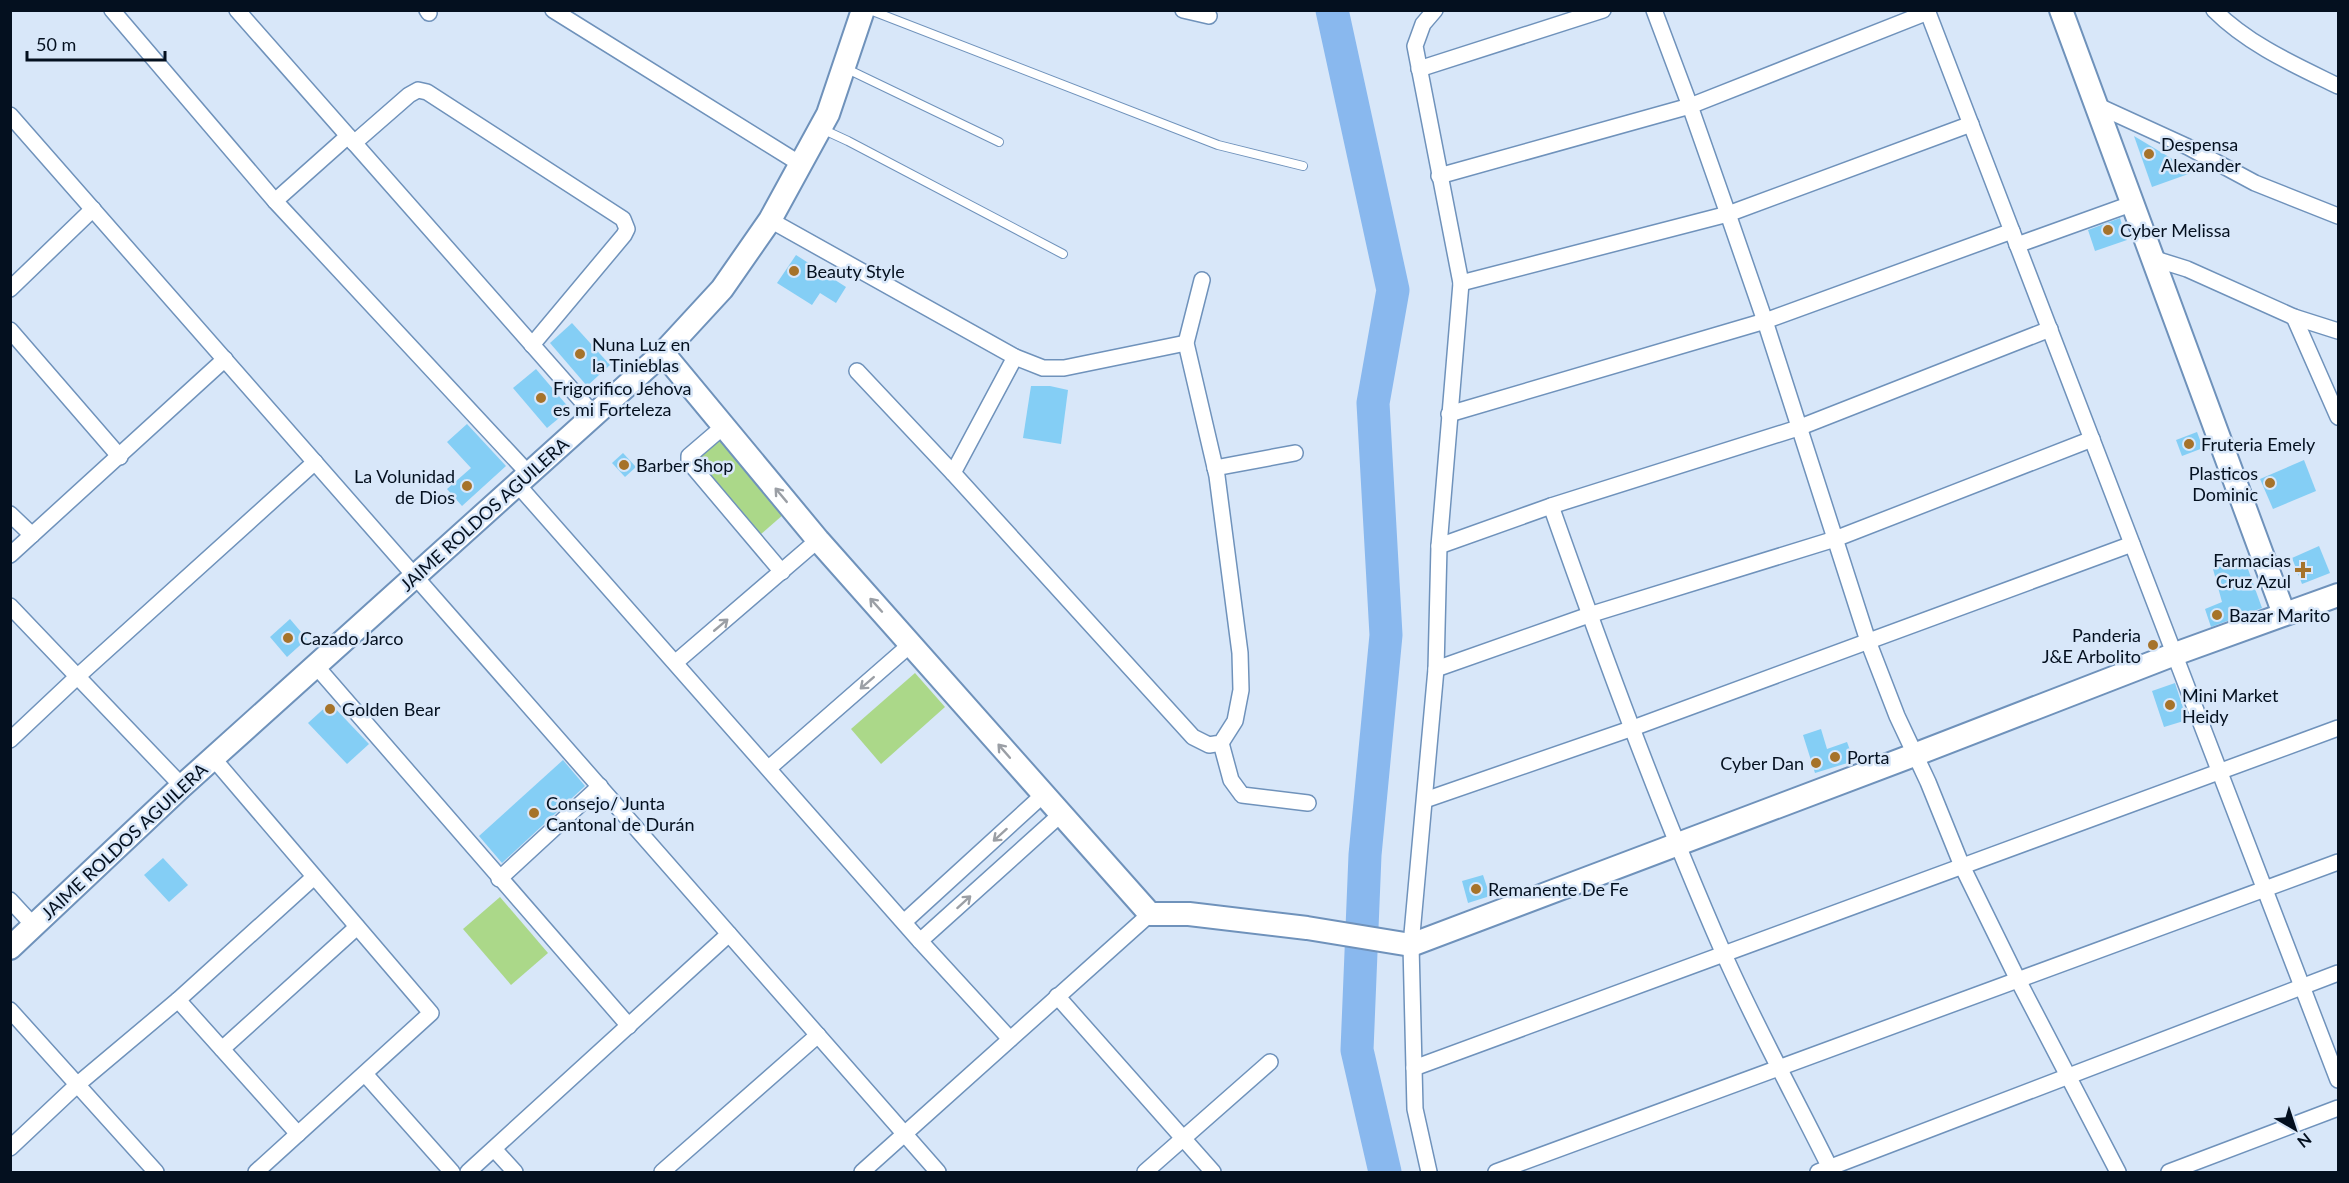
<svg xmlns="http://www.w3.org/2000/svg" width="2349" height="1183" viewBox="0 0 2349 1183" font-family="Lato,sans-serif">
	<rect width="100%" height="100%" fill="#d8e7f9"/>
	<g fill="#abd889">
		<path d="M716,436l68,78 -23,20 -68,-78z"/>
		<path d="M915,673l30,34 -64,57 -30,-35z"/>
		<path d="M500,897l48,56 -37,32 -48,-56z"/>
	</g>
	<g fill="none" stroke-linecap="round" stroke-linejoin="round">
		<path stroke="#89b8ee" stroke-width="33" d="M1332,10l61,280 -20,113 13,232 -21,220 -8,195 28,122"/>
	</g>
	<g fill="#84cef5">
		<path d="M2134,136l60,36 -42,15z"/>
		<path d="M2120,218l7,22 -32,11 -7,-21z"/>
		<path d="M796,255l50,32 -10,16 -16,-10 -8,12 -35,-22z"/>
		<path d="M572,323l38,42 -23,21 -37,-43z"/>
		<path d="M536,369l34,40 -23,19 -34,-40z"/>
		<path d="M1031,386h19l18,4 -7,54 -38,-6z"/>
		<path d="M467,424l39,42 -44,40 -15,-17 24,-21 -24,-26z"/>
		<path d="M2197,432l6,16 -21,8 -6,-16z"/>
		<path d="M623,453l13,14 -11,10 -13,-14z"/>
		<path d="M2304,460l12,31 -43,18 -13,-30z"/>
		<path d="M2319,546l11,27 -28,11 -10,-26z"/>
		<path d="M2244,558l18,50 -51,19 -6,-18 17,-7 -9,-33z"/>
		<path d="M290,619l17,20 -20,18 -17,-20z"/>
		<path d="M2175,683l12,37 -23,7 -12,-36z"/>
		<path d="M330,703l39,41 -22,20 -39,-41z"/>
		<path d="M1821,729l6,20 20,-7 7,19 -39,12 -12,-38z"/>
		<path d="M563,760l22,26 -83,77 -23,-27z"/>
		<path d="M163,858l25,27 -19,17 -25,-27z"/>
		<path d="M1483,875l7,21 -22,7 -6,-22z"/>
	</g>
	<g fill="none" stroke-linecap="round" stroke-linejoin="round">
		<g stroke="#6f92bb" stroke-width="10">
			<g id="lane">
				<path d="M870,10l348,135 85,21"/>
				<path d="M845,68l154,74"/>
				<path d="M822,129l26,12 215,113"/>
			</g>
		</g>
		<g stroke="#6f92bb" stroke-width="18">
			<g id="street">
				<path d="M112,10l163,191 253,272"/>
				<path d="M237,10l358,406"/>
				<path d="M427,10l2,3"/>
				<path d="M553,10l249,155"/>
				<path d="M1183,10l26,6"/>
				<path d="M1654,10l36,96 38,108 37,107 103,320 29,75 31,66 34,84 56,114 100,192"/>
				<path d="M1927,10l411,1070"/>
				<path d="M2214,10c35,35 81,55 124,76"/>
				<path d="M1419,69l184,-59"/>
				<path d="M2094,104l94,43 67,36 83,33"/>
				<path d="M10,115l928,1057"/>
				<path d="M354,143l55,-48 9,-5 9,2 196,127 4,10 -3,6 -92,110"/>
				<path d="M1439,176l251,-70 238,-94"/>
				<path d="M275,201l73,-65"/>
				<path d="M770,220l245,137 28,11h21l122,-25"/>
				<path d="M2017,245l114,-41"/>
				<path d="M2152,258l35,11 107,48 44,14"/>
				<path d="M1461,283l267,-69 243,-90"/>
				<path d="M10,289l83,-80"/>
				<path d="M2294,317l44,100"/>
				<path d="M10,330l110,127"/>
				<path d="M857,371l96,102 240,264 16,8 12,-2 14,-22 6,-31 -1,-37 -23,-177 -31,-133 16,-63"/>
				<path d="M1449,414l316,-93 247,-90"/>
				<path d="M724,426l-35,30v6l93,110"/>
				<path d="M1215,468l80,-15"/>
				<path d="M953,473l62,-116"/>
				<path d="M517,484l403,457 90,98"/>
				<path d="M1551,506c53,150 108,300 172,446 33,75 73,147 109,220"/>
				<path d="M10,514l22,21"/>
				<path d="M1439,546l112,-40 247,-78 252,-99"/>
				<path d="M10,555l215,-196"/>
				<path d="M10,606l172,180"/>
				<path d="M676,662l142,-122"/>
				<path d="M316,666l313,360"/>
				<path d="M1436,669l153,-54 246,-76 257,-100"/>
				<path d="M10,740l68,-64 237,-214"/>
				<path d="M1221,743l10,37 11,15 66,8"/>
				<path d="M213,758l218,255 -175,159"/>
				<path d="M769,768l142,-124"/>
				<path d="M1425,800l208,-72 499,-184"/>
				<path d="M499,879l101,-93"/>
				<path d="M10,900l24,26"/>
				<path d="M904,922l139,-127"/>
				<path d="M920,941l140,-126"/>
				<path d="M1057,996l156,176"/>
				<path d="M178,1000l120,134"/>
				<path d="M10,1010l146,162"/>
				<path d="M222,1049l135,-122"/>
				<path d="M1414,1068l924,-340"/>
				<path d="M365,1074l87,98"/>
				<path d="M10,1148l68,-64 100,-84 136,-123"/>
				<path d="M494,1149l21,23"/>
				<path d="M468,1172l261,-238"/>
				<path d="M662,1172l156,-137"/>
				<path d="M862,1172l288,-258"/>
				<path d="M1145,1172l125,-110"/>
				<path d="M1429,1172l-14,-63 -4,-164 25,-276 3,-123 22,-263 -46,-237 8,-22 12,-14"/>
				<path d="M1496,1172l842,-310"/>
				<path d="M1818,1172l520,-199"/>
				<path d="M2169,1172l169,-64"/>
			</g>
		</g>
		<g stroke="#6f92bb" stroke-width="26">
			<g id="secondary">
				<path d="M2061,10l223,604"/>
				<path d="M663,353l155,187 332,374h39l118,14 104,17 503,-190 261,-101 163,-59"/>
				<path d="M10,948l172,-162 481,-433 59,-64 48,-69 58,-106 35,-104"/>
			</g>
		</g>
		<use href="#lane" stroke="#fff" stroke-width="8"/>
		<use href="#street" stroke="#fff" stroke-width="15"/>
		<use href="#secondary" stroke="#fff" stroke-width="22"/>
	</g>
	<defs><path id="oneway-shaft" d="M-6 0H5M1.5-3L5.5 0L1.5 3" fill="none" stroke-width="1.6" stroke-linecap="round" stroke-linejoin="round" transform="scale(1.5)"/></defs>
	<g stroke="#9b9fa5">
		<use href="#oneway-shaft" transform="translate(781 495) rotate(-130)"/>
		<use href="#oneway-shaft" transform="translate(876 605) rotate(-132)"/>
		<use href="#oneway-shaft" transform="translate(721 625) rotate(-40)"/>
		<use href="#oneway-shaft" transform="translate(867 683) rotate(139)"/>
		<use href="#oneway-shaft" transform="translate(1004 751) rotate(-131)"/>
		<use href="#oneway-shaft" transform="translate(1000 835) rotate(138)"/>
		<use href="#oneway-shaft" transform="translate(964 902) rotate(-42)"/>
	</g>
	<g fill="#a6732a" stroke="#d8e7f9" stroke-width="2">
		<circle cx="2149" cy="154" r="6"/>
		<circle cx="2108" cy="230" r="6"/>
		<circle cx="794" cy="271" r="6"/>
		<circle cx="580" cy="354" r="6"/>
		<circle cx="541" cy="398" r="6"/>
		<circle cx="2189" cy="444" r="6"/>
		<circle cx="624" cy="465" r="6"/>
		<circle cx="2270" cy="483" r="6"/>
		<circle cx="467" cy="486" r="6"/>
		<path d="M2300 561h6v6h6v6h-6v6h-6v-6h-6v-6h6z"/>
		<circle cx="2217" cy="615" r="6"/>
		<circle cx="288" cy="638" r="6"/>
		<circle cx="2153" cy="645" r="6"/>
		<circle cx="2170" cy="705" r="6"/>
		<circle cx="330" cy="709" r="6"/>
		<circle cx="1835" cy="757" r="6"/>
		<circle cx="1816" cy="763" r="6"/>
		<circle cx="534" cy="813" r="6"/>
		<circle cx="1476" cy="889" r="6"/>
	</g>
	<g text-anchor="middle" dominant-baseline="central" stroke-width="5" stroke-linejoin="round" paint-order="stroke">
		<g font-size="18" fill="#04101f" stroke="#d8e7f9" text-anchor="start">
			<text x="2161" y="144">Despensa<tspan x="2161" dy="21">Alexander</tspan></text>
			<text x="2120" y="230">Cyber Melissa</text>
			<text x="806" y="271">Beauty Style</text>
			<text x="592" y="344">Nuna Luz en<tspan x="592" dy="21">la Tinieblas</tspan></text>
			<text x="553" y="388">Frigorifico Jehova<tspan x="553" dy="21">es mi Forteleza</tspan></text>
			<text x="2201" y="444">Fruteria Emely</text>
			<text x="636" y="465">Barber Shop</text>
			<text x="2258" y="473" text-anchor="end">Plasticos<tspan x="2258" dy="21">Dominic</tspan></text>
			<text x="455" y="476" text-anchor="end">La Volunidad<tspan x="455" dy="21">de Dios</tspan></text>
			<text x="2291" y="560" text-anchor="end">Farmacias<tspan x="2291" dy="21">Cruz Azul</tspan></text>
			<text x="2229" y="615">Bazar Marito</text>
			<text x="2141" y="635" text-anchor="end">Panderia<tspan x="2141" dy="21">J&amp;E Arbolito</tspan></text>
			<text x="300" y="638">Cazado Jarco</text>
			<text x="2182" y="695">Mini Market<tspan x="2182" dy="21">Heidy</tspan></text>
			<text x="342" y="709">Golden Bear</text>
			<text x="1847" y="757">Porta</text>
			<text x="1804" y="763" text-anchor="end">Cyber Dan</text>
			<text x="546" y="803">Consejo/ Junta<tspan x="546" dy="21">Cantonal de Durán</tspan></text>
			<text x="1488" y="889">Remanente De Fe</text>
		</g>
		<g font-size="18" fill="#04101f" stroke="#d8e7f9">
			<text transform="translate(484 514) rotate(-42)">JAIME ROLDOS AGUILERA</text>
			<text transform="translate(124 841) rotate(-43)">JAIME ROLDOS AGUILERA</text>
		</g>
	</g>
	<rect width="2349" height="1183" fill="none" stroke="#04101f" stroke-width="24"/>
	<g transform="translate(2295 1129) rotate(141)" stroke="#d8e7f9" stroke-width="4.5" paint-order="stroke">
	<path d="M0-4.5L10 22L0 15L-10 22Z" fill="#04101f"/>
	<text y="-9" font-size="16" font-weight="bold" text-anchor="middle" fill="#04101f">N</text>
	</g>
	<path d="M27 51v9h138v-9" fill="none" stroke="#04101f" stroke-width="3"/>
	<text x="36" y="51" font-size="18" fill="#04101f" stroke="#d8e7f9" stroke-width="4.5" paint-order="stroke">50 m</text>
</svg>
